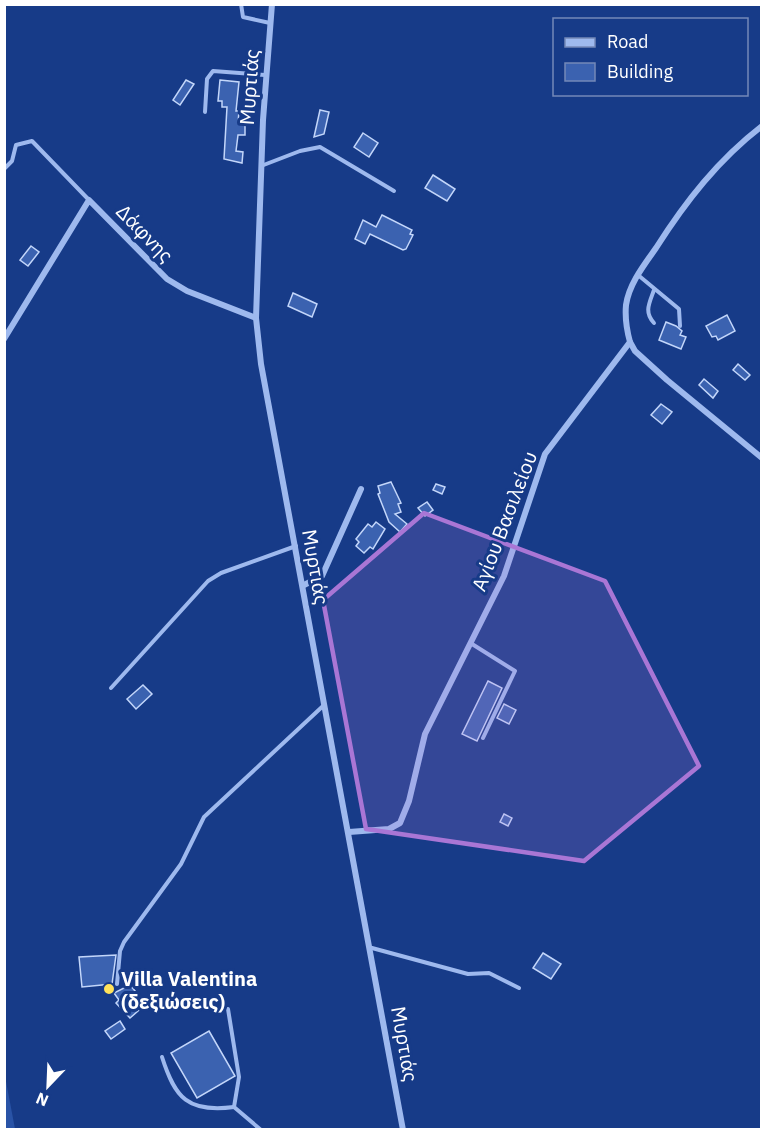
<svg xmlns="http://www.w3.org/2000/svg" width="766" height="1134" viewBox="0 0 766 1134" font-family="'IBM Plex Sans',sans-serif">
	<rect width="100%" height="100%" fill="#173b88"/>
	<path fill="#2953a6" d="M4,1076h1l10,53h-10z"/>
	<g fill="#3b62b0" stroke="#c3d6fa" stroke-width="1.5">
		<path d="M186,80l8,4 -14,21 -7,-5z"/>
		<path d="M220,80l19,2 -3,29h3l-1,12 7,1v11h-7l-2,16 7,1 -1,11 -18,-4 3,-52h-5v-6h-4z"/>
		<path d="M320,110l9,2 -5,22 -10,3z"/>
		<path d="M363,133l15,10 -9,14 -15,-10z"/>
		<path d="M433,175l22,14 -8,12 -22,-13z"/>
		<path d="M382,215l30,15 -2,4 3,1 -7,14 -3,1 -33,-16 -5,10 -10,-5 8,-19 13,7z"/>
		<path d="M31,246l8,6 -11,14 -8,-6z"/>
		<path d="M293,293l24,11 -5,13 -24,-11z"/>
		<path d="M727,315l8,16 -17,9 -2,-4 -4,1 -6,-11z"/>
		<path d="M666,322l10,4 6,5 -2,4 6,2 -5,12 -22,-9z"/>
		<path d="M738,364l12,11 -5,5 -12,-10z"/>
		<path d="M704,379l14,12 -5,7 -14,-13z"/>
		<path d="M661,404l11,8 -10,12 -11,-9z"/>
		<path d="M391,482l10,21 -3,1 3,8 -6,2 12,10 -7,8 -11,-10 -11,-28 2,-1 -2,-7z"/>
		<path d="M436,484l9,3 -3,7 -9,-4z"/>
		<path d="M427,502l6,8 -8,6 -7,-8z"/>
		<path d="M376,522l9,7 -12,20 -3,-2 -6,6 -8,-7 3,-4 -3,-3 12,-15 4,3z"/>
		<path d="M488,681l14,7 -25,53 -15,-7z"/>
		<path d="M143,685l9,9 -16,15 -9,-10z"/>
		<path d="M504,704l12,6 -7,14 -12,-6z"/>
		<path d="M504,814l8,4 -4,8 -8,-4z"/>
		<path d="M543,953l18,11 -10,15 -18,-11z"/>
		<path d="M116,955l-4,29 -30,3 -3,-30z"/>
		<path d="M130,985l16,19 -16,14 -14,-15 3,-3 -5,-7z"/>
		<path d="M120,1021l5,8 -14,10 -6,-8z"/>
		<path d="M209,1031l26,45 -38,22 -26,-45z"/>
	</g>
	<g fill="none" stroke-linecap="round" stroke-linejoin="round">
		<g stroke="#9eb9ee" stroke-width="4">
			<path d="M241,4l2,13 27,6"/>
			<path d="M205,112l2,-33 6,-8 52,4"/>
			<path d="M261,166l39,-15 20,-4 74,44"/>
			<path d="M4,169l8,-8 4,-16 16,-4 57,59"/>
			<path d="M638,275l41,34 1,17"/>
			<path d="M654,290c-5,14 -10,22 0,33"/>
			<path d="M472,644l43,27 -32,67"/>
			<path d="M111,688l97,-107 13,-8 75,-27"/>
			<path d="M372,948l96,26 21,-1 30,15"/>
			<path d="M117,984l3,-33 4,-9 57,-78 23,-47 119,-111"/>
			<path d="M228,1009l11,68 -5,30 27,23"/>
			<path d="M162,1057c13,41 26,56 72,50"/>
		</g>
		<g stroke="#9eb9ee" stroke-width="6">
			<path d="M272,4l-9,116 -7,198 5,46 142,766"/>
			<path d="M4,339l85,-139 78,79 20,12 69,27"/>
			<path d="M630,342l5,9 32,29 95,78"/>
			<path d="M304,585l18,-9 39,-87"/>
			<path d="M349,832l40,-3 11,-6 9,-22 16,-67 79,-158 41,-122 85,-112c-3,-11 -5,-26 -4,-37 3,-21 18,-40 30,-57 30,-47 62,-88 106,-122"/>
		</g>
	</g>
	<path fill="#a976d5" fill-opacity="0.2" stroke="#a976d5" stroke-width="4.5" stroke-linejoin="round" d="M424,513l181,68 94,185 -115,95 -218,-32 -43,-229z"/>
	<circle fill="#ffe25b" stroke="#173b88" stroke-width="2" cx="109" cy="989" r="6"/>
	<g text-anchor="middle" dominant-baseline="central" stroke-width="6" stroke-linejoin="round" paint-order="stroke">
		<g font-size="20" fill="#fff" stroke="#173b88">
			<text transform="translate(249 87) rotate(-86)">Μυρτιάς</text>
			<text transform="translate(145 233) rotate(46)">Δάφνης</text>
			<text transform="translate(504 521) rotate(-69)">Αγίου Βασιλείου</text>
			<text transform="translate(316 567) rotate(80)">Μυρτιάς</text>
			<text transform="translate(405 1044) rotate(80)">Μυρτιάς</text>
		</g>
		<g font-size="20" font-weight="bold" fill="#fff" stroke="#173b88" text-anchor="start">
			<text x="121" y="978">Villa Valentina<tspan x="121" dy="23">(δεξιώσεις)</tspan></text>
		</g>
	</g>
	<rect width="766" height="1134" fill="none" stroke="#ffffff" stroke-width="12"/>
	<rect x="553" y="18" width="195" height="78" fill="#173b88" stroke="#7489b8" stroke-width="1.5"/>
	<rect x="565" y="38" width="30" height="9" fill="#9eb9ee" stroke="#7489b8" stroke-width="1.5"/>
	<text x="607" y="48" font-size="18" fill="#ffffff">Road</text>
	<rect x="565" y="63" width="30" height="18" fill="#3b62b0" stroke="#7489b8" stroke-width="1.5"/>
	<text x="607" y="78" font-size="18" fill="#ffffff">Building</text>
	<g transform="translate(48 1086) rotate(203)" stroke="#173b88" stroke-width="4.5" paint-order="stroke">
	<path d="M0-4.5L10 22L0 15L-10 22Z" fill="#ffffff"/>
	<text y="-9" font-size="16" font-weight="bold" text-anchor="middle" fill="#ffffff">N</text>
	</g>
</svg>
